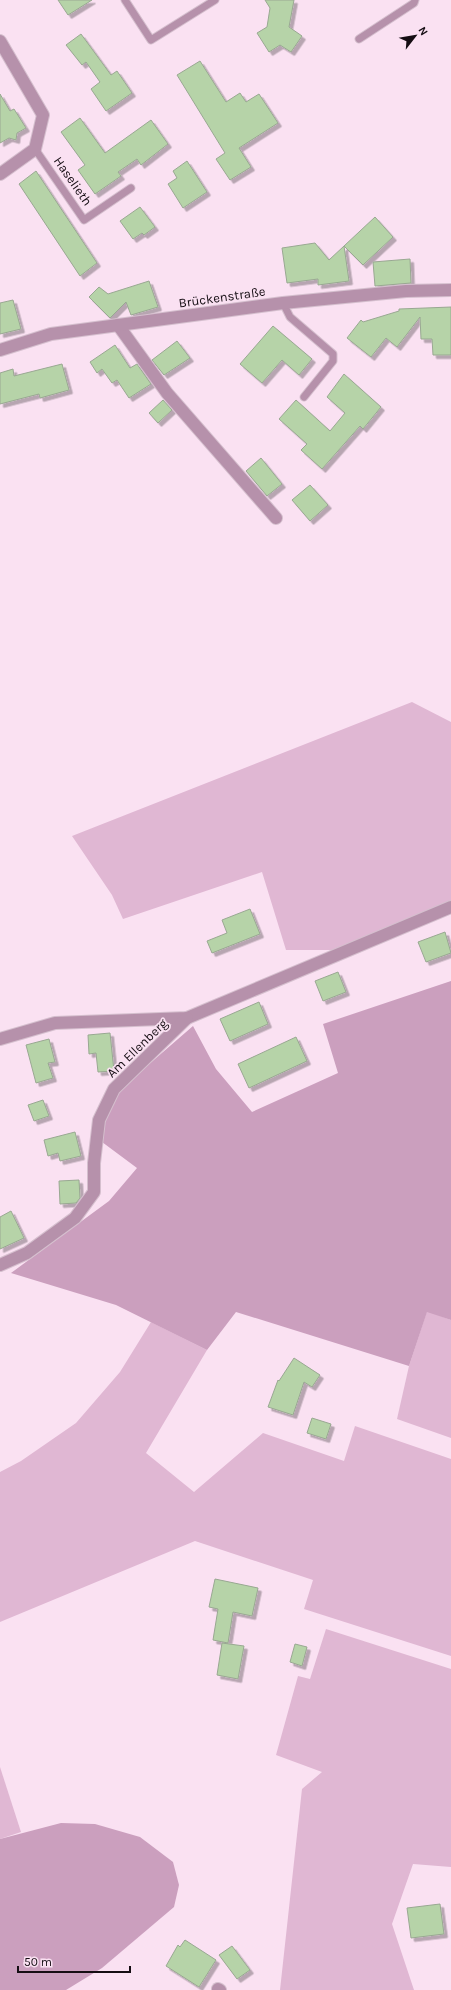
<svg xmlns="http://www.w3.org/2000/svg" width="451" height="1990" viewBox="0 0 451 1990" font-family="Karla,sans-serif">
	<defs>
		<filter id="shadow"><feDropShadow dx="3.5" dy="3.5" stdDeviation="0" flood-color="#0004"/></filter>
	</defs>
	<rect width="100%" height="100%" fill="#fae1f2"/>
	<g fill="#e0b7d3">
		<path d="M412,702l39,20v180l-113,48h-52l-24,-78 -139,47 -11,-24 -40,-59z"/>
		<path d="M427,1311l24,9v118l-54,-19 12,-53z"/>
		<path d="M151,1322l56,28 -61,103 48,39 69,-59 81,28 11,-35 96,33v197l-147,-47 9,-29 -118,-39 -195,81v-150l21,-11 55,-38 44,-51z"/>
		<path d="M326,1629l125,40v198l-38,-3 -21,60 22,66h-134l22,-201 20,-17 -46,-17 22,-79 12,3z"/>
		<path d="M0,1767l21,65 -21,7z"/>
	</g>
	<g fill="#cb9fbe">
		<path d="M451,981v339l-24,-8 -18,54 -173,-54 -29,38 -91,-45 -105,-32 98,-72 28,-33 -35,-26 1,-16 15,-35 75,-65 23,43 36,43 86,-39 -15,-49z"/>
		<path d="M61,1823l34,1 45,13 33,25 6,23 -5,22 -72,61 -36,22h-66v-151z"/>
	</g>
	<g fill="#b6d3a8" stroke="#99a892" filter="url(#shadow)">
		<path d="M58,0h34l-24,15z"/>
		<path d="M265,0h29l-5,27 13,9 -11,16 -11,-7 -11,7 -12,-19 10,-6 3,-19z"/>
		<path d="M81,34l30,41 6,-4 15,22 -26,18 -15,-22 9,-7 -14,-20 -4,3 -16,-20z"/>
		<path d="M200,61l26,41 14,-9 6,9 13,-8 19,29 -39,25 12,19 -21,13 -14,-21 9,-6 -48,-78z"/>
		<path d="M0,94l10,17 4,-2 12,19 -9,5 -1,7 -7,-2 -9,5z"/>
		<path d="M80,118l25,35 46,-33 17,24 -27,21 -4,-6 -19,13 3,4 -26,18 -17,-24 7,-5 -24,-33z"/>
		<path d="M187,161l20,31 -24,16 -15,-24 9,-6 -4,-7z"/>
		<path d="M36,171l61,92 -17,13 -61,-92z"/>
		<path d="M140,207l15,20 -11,8 -2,-2 -9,6 -13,-18z"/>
		<path d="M375,217l18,20 -30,28 -19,-19z"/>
		<path d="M315,243l14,17 15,-14 5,35 -31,4v-6l-31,4 -5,-35z"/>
		<path d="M410,259l1,24 -36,3 -2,-24z"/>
		<path d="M149,281l9,26 -27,8 -5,-13 -16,16 -21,-21 10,-10 9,7z"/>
		<path d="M13,300l8,29 -21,5v-31z"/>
		<path d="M451,307v48h-18l-1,-16h-11l-1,-22 -23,30 -11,-9 -15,19 -24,-19 14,-18 2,2 36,-11v-2z"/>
		<path d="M273,326l39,33 -13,16 -17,-15 -20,23 -22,-19z"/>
		<path d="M177,341l13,17 -26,17 -12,-15z"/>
		<path d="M115,345l15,23 7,-4 14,20 -22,14 -12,-18 -5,3 -10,-14 -5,4 -7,-11z"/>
		<path d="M62,364l7,26 -29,8 -1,-4 -39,10v-31l13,-4 1,7z"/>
		<path d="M344,374l37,33 -18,22 -3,-3 -38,43 -21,-19 6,-6 -28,-25 17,-19 34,31 15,-18 -18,-16z"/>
		<path d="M163,400l9,10 -14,13 -9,-10z"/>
		<path d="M261,458l21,26 -15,12 -21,-25z"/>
		<path d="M310,485l18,20 -18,16 -18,-21z"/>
		<path d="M250,909l10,25 -48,19 -5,-12 20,-8 -5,-13z"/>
		<path d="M445,932l6,21 -25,9 -8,-20z"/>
		<path d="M338,972l8,20 -23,9 -8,-20z"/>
		<path d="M259,1002l9,22 -38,17 -10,-22z"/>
		<path d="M110,1033l4,38 -16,1 -2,-19 -7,1 -1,-19z"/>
		<path d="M296,1037l11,24 -58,27 -11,-24z"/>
		<path d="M49,1039l6,23 -7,1 5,15 -17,5 -10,-38z"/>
		<path d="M43,1100l6,16 -15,5 -6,-16z"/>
		<path d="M75,1132l6,24 -21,5 -2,-8 -10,3 -4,-16z"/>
		<path d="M79,1180l1,18 -4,5 -16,1 -1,-23z"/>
		<path d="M11,1211l13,27 -24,11v-32z"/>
		<path d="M294,1358l26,17 -8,12 -8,-5 -11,33 -25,-8 10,-27 1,1z"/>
		<path d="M312,1418l19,6 -5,15 -19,-6z"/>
		<path d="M215,1579l43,9 -6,28 -19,-4 -5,31 -15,-3 5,-31 -9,-2z"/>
		<path d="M222,1643l22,3 -6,33 -21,-4z"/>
		<path d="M295,1644l12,3 -5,19 -12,-4z"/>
		<path d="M440,1904l4,30 -33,4 -4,-30z"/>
		<path d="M185,1940l31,20 -17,27 -33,-21 12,-21 2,2z"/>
		<path d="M232,1946l18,24 -13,9 -18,-24z"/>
	</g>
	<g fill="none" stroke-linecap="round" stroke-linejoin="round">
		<g stroke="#d5bfce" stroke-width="9">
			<g id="lane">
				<path d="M125,0l26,40 64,-40"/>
				<path d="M359,39l55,-36 1,-3"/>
				<path d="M35,149l49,71 47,-32"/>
				<path d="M283,303l7,14 43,37v7l-29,36"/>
			</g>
		</g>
		<g stroke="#d5bfce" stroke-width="14">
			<g id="street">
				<path d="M0,41l43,74 -8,34 -35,25"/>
				<path d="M118,325l49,68 109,125"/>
				<path d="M0,350l51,-16 232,-31 123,-12 45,-1"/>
				<path d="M0,1039l55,-16 132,-5 264,-111"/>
				<path d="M0,1265l27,-12 48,-35 19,-26v-29l5,-43 15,-31 73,-71"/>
				<path d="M218,1989l2,1"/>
			</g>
		</g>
		<use href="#lane" stroke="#b691ab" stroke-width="7"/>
		<use href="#street" stroke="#b691ab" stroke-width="12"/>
	</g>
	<g text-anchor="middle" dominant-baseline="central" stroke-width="3.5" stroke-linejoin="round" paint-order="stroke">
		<g font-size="13" fill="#150d13" stroke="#fae1f2">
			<text transform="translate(73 181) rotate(55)">Haselieth</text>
			<text transform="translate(222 297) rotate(-8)">Brückenstraße</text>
			<text transform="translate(137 1048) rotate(-44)">Am Ellenberg</text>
		</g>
	</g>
	<g transform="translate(415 36) rotate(59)" stroke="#fae1f2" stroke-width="3" paint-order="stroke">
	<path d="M0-3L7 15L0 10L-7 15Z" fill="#150d13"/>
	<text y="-6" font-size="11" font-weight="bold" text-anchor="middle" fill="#150d13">N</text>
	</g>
	<path d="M18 1966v6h112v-6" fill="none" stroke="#150d13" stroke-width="2"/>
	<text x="24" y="1966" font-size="12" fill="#150d13" stroke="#fae1f2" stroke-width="3" paint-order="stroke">50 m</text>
</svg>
